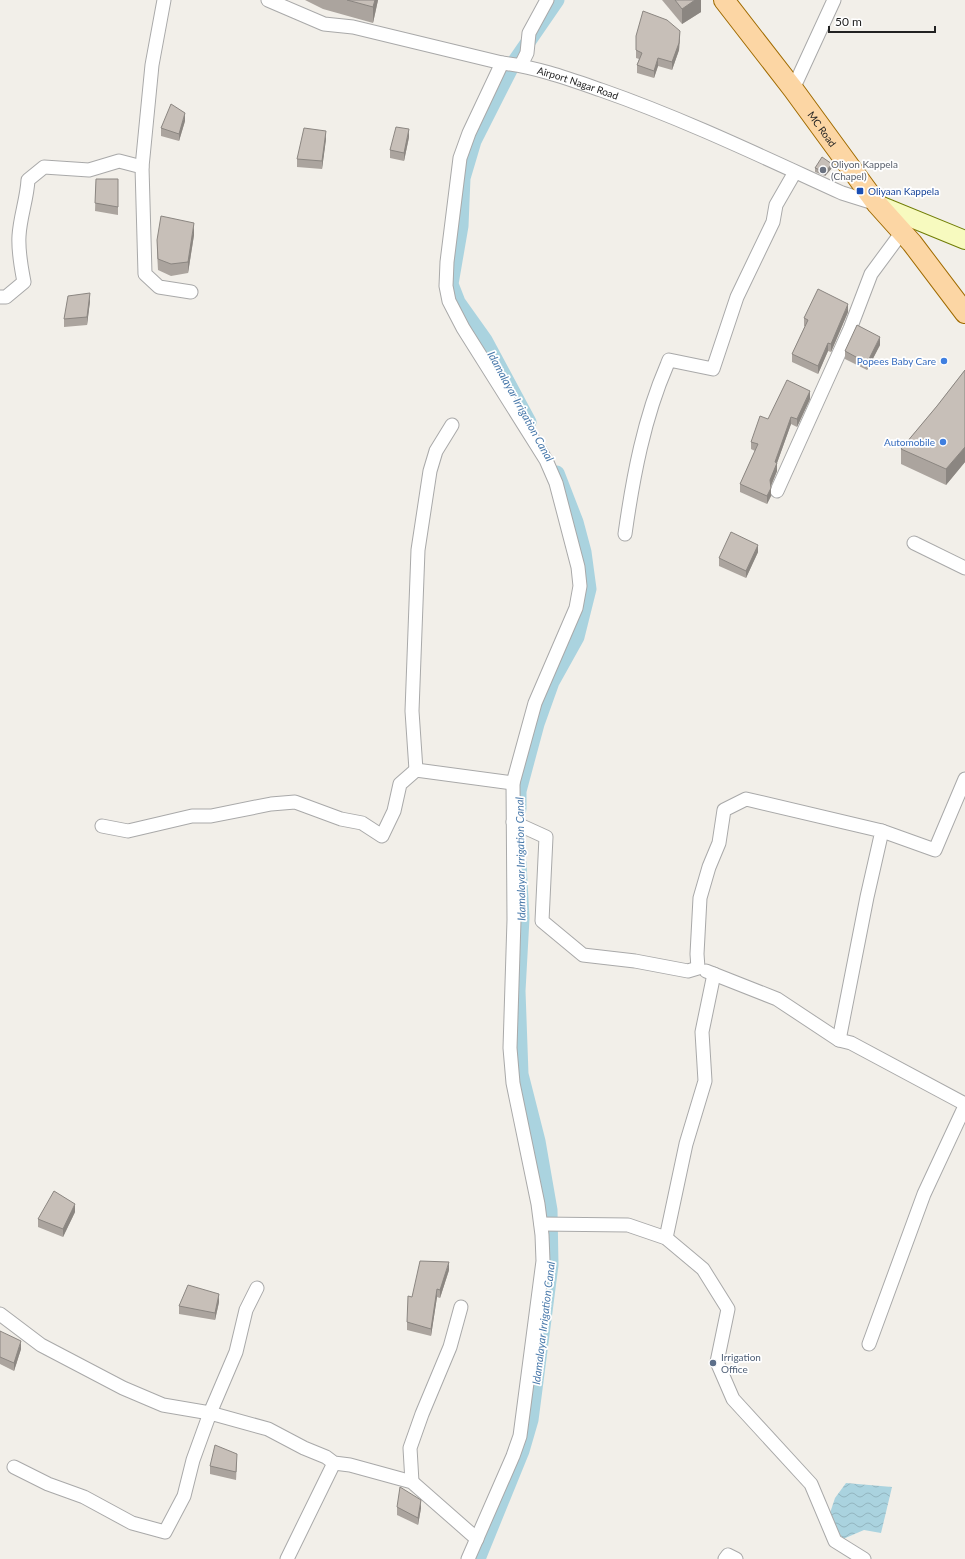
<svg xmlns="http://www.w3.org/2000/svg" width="965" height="1559" viewBox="0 0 965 1559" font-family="Lato,sans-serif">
	<defs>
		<pattern id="water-waves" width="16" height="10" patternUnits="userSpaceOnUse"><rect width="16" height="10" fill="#aad3df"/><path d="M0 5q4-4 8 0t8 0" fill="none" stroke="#92b5bf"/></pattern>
	</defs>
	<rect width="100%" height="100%" fill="#f2efe9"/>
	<path fill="url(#water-waves)" d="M846,1483l46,4 -11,46 -17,-3 -21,9 -14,-23 6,-18z"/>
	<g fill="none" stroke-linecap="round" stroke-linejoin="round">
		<g stroke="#aad3df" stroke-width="15">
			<path d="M529,422l-44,-82 -27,-38 -7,-18 10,-58 2,-48 11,-37 39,-77 44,-64"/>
			<path d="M519,809v-18l18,-67 15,-42 25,-45 12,-48 -5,-37 -8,-30 -19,-49"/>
			<path d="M478,1559l44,-108 9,-31 20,-155 -1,-55 -12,-69 -17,-67 -3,-83 4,-73 -3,-55"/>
		</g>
		<g stroke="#a9a9a9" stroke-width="15">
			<g id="minor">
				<path id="s1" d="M268,0l56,24 29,3 149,36c34,4 67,16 99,27 83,29 162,67 241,103l35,11"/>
				<path d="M521,65l6,-12 2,-20 18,-33"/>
				<path d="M793,89l41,-89"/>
				<path d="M142,167l10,-102 12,-65"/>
				<path d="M0,297h6l18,-15c-3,-16 -6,-30 -5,-46 1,-19 8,-37 9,-56l16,-13 45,3 30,-9 23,6 3,107 14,13 32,5"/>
				<path d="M777,491l73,-162 21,-55 31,-42"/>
				<path d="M625,534c8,-57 19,-116 42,-169l2,-5 44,9 24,-72 36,-75 3,-17 19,-33"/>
				<path d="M914,543l51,25"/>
				<path d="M416,770l-4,-59 6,-161 12,-79 6,-20 16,-26"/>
				<path d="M513,822l33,15 -4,84 41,34 52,6 53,10 10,-3 -1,-14 3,-56 9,-31 10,-24 5,-33 22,-11 136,32 -15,66 -28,143 12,3 114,61"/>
				<path d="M102,826l26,5 64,-15h19l60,-12 24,-2 46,17 21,4 20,13 12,-25 6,-27 16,-14 97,13"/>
				<path d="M882,831l53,19 30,-71"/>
				<path d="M706,971l71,28 62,41"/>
				<path d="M541,1224l87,1 38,13 37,31 25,40 -11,53 16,37 78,85 24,57 29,18"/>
				<path d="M666,1238l20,-94 19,-63 -3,-49 12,-58"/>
				<path d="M0,1314l41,31 82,43 40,17 47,8 26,-61 10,-42 11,-22"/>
				<path d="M869,1344l55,-150 41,-88"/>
				<path d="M14,1467l34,17 36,13 48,26 33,9 19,-36 9,-36 17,-47 58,16 36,19 22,9 8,6 16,2 62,17 65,57"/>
				<path d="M412,1482l-2,-34 12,-34 28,-67 11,-40"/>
				<path d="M287,1559l47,-96"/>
				<path d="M468,1559l45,-103 7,-20 23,-175 -1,-26 -4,-31 -25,-121 -3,-35 4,-128 -1,-137 22,-80 41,-95 4,-22 -2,-19 -22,-84 -10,-23 -83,-132 -14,-27 -3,-15 1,-24 13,-104 9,-25 33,-70"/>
				<path d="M725,1559l3,-4 8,4"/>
			</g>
		</g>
		<g stroke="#707d05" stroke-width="20">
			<path id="secondary" d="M877,204l88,36"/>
		</g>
		<g stroke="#a06b00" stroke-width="22">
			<g id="primary">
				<path id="s2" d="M724,0l69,89 84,115 35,39 53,70"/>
			</g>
		</g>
		<use href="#minor" stroke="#fff" stroke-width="13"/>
		<use href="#secondary" stroke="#f7fabf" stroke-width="18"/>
		<use href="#primary" stroke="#fcd6a4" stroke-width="20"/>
	</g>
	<g fill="#aba49e">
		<path d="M305,0h73l-5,23 -50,-14z"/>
		<path d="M662,0h39v12l-19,12z"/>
		<path d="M636,36l44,3 -1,11 -7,20 -14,-4 -4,12 -17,-5v-8l2,-6 -3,-1z"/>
		<path d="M185,121l-6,20 -18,-5v-8z"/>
		<path d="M409,137l-5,24 -14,-3v-8z"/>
		<path d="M326,139l-4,30 -25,-2v-8z"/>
		<path d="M815,168h17l-7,8 -10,-4z"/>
		<path d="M96,179h22v36l-23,-4z"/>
		<path d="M194,235l-6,38 -17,3 -13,-6 -1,-18v-12z"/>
		<path d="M90,301l-3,24 -23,2v-8z"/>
		<path d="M848,312l-17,40 -3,-1 -10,23 -26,-12v-8l13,-28h-1v-8z"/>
		<path d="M880,345l-13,25 -22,-11v-8z"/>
		<path d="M965,370v92l-19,23 -45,-21v-15l36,-43z"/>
		<path d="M810,399l-13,28 -6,-3 -14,39v8l-6,15v10l-4,8 -27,-12v-8l15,-33 -4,-2v-7l17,-23z"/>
		<path d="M758,552l-12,26 -27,-12v-8z"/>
		<path d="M75,1212l-12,25 -25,-10v-8z"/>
		<path d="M449,1270l-9,28 -3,-1 -6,39 -24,-6v-8l5,-25z"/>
		<path d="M219,1302l-4,18 -36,-6v-8z"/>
		<path d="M0,1331l21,18 -7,22 -14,-7z"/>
		<path d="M237,1462l-1,18 -26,-6v-8z"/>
		<path d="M397,1507l24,1 -3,17 -21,-10z"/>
	</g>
	<g fill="#8b8681">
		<path d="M375,0h3l-5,23v-16z"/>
		<path d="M695,0h6v12l-19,12v-15z"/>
		<path d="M680,31l-1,19 -7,20v-8z"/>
		<path d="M658,58v8l-4,12v-7z"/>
		<path d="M185,113v8l-6,20v-7z"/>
		<path d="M409,129v8l-5,24v-8z"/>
		<path d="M326,131v8l-4,30v-8z"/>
		<path d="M832,164v4l-7,8v-4z"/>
		<path d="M194,223v12l-6,38v-11z"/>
		<path d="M90,293v8l-3,24v-8z"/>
		<path d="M848,304v8l-17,40v-8z"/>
		<path d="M880,337v8l-13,25v-7z"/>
		<path d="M828,343v8l-10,23v-8z"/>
		<path d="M810,391v8l-13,28v-8z"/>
		<path d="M791,417v7l-14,39v8l-7,17v-8l5,-18z"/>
		<path d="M965,447v15l-19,23v-16z"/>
		<path d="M771,488v8l-4,8v-8z"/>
		<path d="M758,545v7l-12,26v-7z"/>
		<path d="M75,1204v8l-12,25v-8z"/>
		<path d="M449,1262v8l-9,28v-8z"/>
		<path d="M437,1289v8l-6,39v-7z"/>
		<path d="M219,1294v8l-4,18v-7z"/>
		<path d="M21,1341v8l-7,22v-8z"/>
		<path d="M421,1500v8l-3,17v-7z"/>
	</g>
	<g fill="#c7bfb8" stroke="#8b8681">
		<path d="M347,0h28l-2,7z"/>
		<path d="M675,0h20l-13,9z"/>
		<path d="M643,11l24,9 13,11 -1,12 -7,19 -14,-4 -4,13 -17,-6 5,-12 -6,-3v-14z"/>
		<path d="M171,104l14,9 -6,21 -18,-6z"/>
		<path d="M396,127l13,2 -5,24 -14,-3z"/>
		<path d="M304,128l22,3 -4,30 -25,-2z"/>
		<path d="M822,157l10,7 -7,8 -10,-4z"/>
		<path d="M96,179h22v28l-23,-4z"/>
		<path d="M161,216l33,7 -6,39 -17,2 -13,-5 -1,-19z"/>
		<path d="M818,289l30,15 -17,40 -3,-1 -10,23 -26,-12 16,-34 -4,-2z"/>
		<path d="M90,293l-3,24 -23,2 4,-23z"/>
		<path d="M857,325l23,12 -13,26 -22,-12z"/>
		<path d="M965,370v77l-19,22 -45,-20 36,-43z"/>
		<path d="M787,380l23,11 -13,28 -6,-2 -16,45 2,1 -7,17 1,8 -4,8 -27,-12 18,-40 -7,-2 9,-26 8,3z"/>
		<path d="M731,532l27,13 -12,26 -27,-13z"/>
		<path d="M54,1191l21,13 -12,25 -25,-10z"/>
		<path d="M420,1261l29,1 -9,28 -3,-1 -6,40 -24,-7 1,-26 4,1z"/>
		<path d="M188,1285l31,9 -4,19 -36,-7z"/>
		<path d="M0,1331l21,10 -7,22 -14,-6z"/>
		<path d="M215,1445l22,9 -1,18 -26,-6z"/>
		<path d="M400,1487l21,13 -3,18 -21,-11z"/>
	</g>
	<circle fill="#6b7280" stroke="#fff" stroke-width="1.5" cx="823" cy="170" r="4"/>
	<rect fill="#1a4fb4" stroke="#fff" stroke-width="1.5" x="856" y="187" width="8" height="8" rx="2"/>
	<g fill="#3f7fe0" stroke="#fff" stroke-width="1.5">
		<circle cx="944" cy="361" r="4"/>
		<circle cx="943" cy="442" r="4"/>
	</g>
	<circle fill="#5c6f8a" stroke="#fff" stroke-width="1.5" cx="713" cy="1363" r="4"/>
	<g text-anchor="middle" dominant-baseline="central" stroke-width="3.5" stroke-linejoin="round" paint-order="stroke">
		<g font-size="10" fill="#222" stroke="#fff">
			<text stroke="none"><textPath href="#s1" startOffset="322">Airport Nagar Road</textPath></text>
			<text stroke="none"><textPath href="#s2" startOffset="162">MC Road</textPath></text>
		</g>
		<g font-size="10" fill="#5b616d" stroke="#fff" text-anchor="start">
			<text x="831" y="164">Oliyon Kappela<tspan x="831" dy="12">(Chapel)</tspan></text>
		</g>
		<g font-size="10" fill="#164399" stroke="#fff" text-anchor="start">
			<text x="868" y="191">Oliyaan Kappela</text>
		</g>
		<g font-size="10" fill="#366cbe" stroke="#fff" text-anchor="end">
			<text x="936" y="361">Popees Baby Care</text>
			<text x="935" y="442">Automobile</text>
		</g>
		<g font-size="10" fill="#4e5e75" stroke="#fff" text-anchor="start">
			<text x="721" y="1357">Irrigation<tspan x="721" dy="12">Office</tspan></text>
		</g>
		<g font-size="11" font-style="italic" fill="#4a7aab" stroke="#fff">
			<text transform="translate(521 406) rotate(61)">Idamalayar Irrigation Canal</text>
			<text transform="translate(520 859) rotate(-91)">Idamalayar Irrigation Canal</text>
			<text transform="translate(543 1323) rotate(-83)">Idamalayar Irrigation Canal</text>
		</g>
	</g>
	<path d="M829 26v6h106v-6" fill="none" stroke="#222222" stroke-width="2"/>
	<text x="835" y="26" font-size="12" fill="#222222" stroke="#ffffff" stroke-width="3" paint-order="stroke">50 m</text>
</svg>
